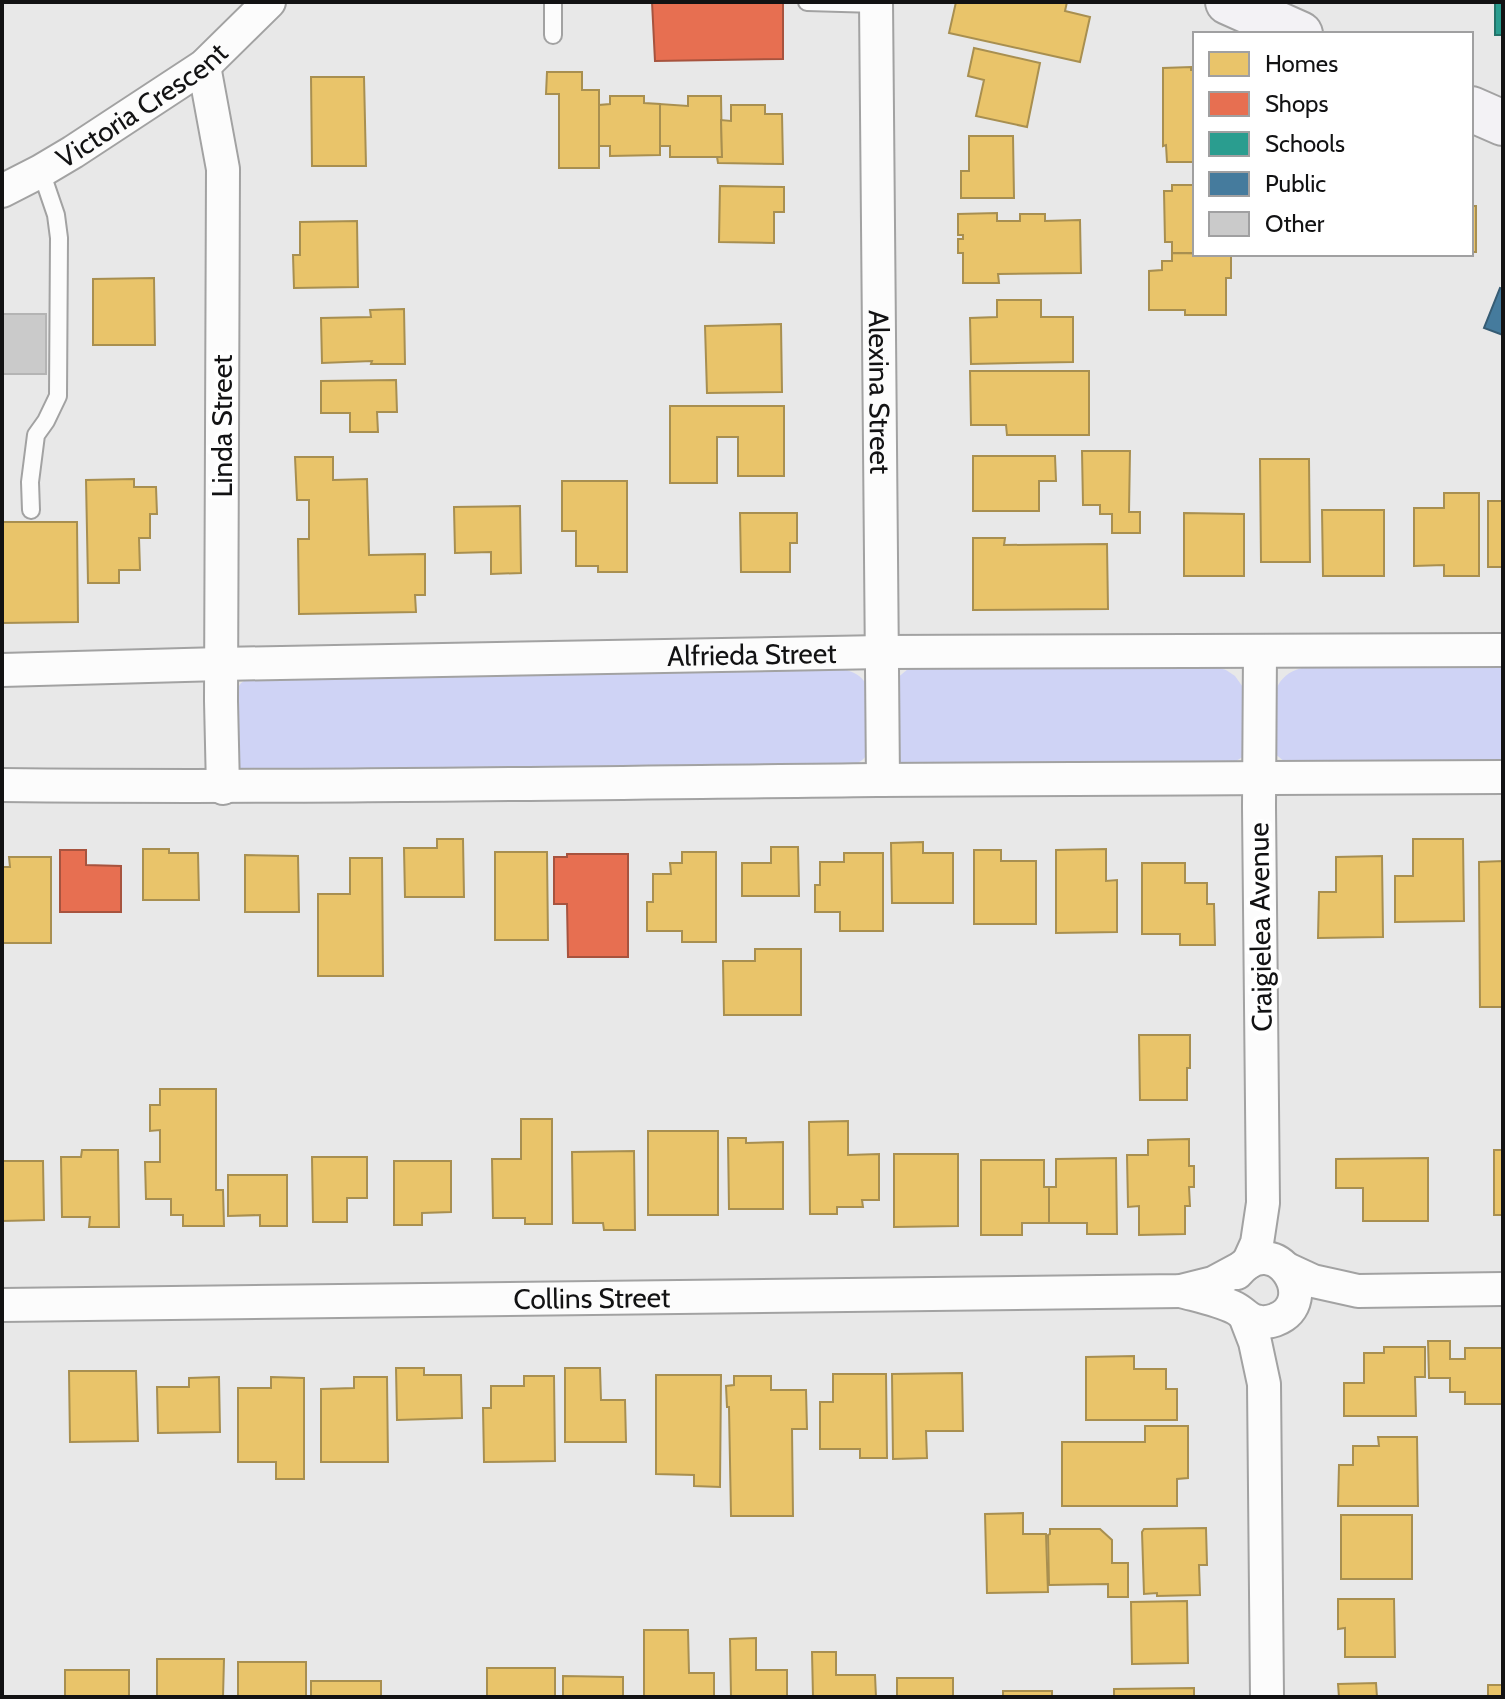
<svg xmlns="http://www.w3.org/2000/svg" width="1505" height="1699" viewBox="0 0 1505 1699" font-family="Cabin,sans-serif">
	<rect width="100%" height="100%" fill="#e8e8e8"/>
	<g fill="#cfd3f5">
		<path d="M1216,667l10,3 9,6 10,14 1,65 -10,6 -328,4 -12,-4v-82l12,-10z"/>
		<path d="M1307,667h196v93l-218,2 -11,-9c-1,-33 -12,-79 33,-86z"/>
		<path d="M841,669c9,2 17,4 23,12 4,7 6,63 3,72 -2,7 -9,10 -15,12l-607,5 -6,-2 -4,-5v-71l6,-9 8,-5z"/>
	</g>
	<g fill="#e9c46a" stroke="#a88f50" stroke-width="2">
		<path d="M956,2h111l-2,9 25,6 -10,45 -131,-29z"/>
		<path d="M974,48l66,15 -13,64 -51,-11 8,-36 -16,-4z"/>
		<path d="M1191,67v3h4v92h-28l-1,-17 -3,1v-78z"/>
		<path d="M547,72h35v18h17v78h-40v-74h-13z"/>
		<path d="M311,77h53l2,89h-54z"/>
		<path d="M610,96h34v7l16,1v51l-50,1v-10h-11v-41l11,-1z"/>
		<path d="M688,96h33l1,61h-52v-11h-10v-42l28,2z"/>
		<path d="M731,105h34v9h17l1,50 -65,-1 -1,-6h5l-1,-37 10,1z"/>
		<path d="M969,136h44l1,62h-53v-27h8z"/>
		<path d="M1193,162h2v91h-23v-11h-7l-1,-51h8v-6h21z"/>
		<path d="M720,186l64,1v25h-10v31l-55,-1z"/>
		<rect x="1471" y="206" width="5" height="46"/>
		<path d="M997,213v8h23v-7h25v7l35,-1 1,53 -83,1 1,9h-36v-30h-5v-14h5v-4h-5v-21z"/>
		<path d="M357,221l1,66 -64,1 -1,-33h7v-33z"/>
		<path d="M1172,253l59,1v24h-5v37h-41v-5h-36v-39l13,-1v-9h10z"/>
		<path d="M154,278l1,67h-62v-66z"/>
		<path d="M997,300h44v17h32v45l-102,2 -1,-46 27,-1z"/>
		<path d="M404,309l1,55h-34l1,-3 -50,2 -1,-45 50,-1 -1,-7z"/>
		<path d="M781,324l1,68 -75,1 -2,-67z"/>
		<path d="M970,371h119v64h-82l-1,-10h-35z"/>
		<path d="M396,380l1,32h-20l1,20h-28v-19h-29v-32z"/>
		<path d="M670,406h114v70h-46v-39h-21v46h-47z"/>
		<path d="M1082,451h48l-1,61h11v21h-28v-19h-12v-9h-17z"/>
		<path d="M973,456h82l1,25h-17v30h-66z"/>
		<path d="M295,457h38v23l34,-1 2,76 56,-1v41h-10l1,17 -117,2 -1,-75h11v-39h-12z"/>
		<path d="M1260,459h49l1,103h-49z"/>
		<path d="M134,479v8h22l1,27h-7v24h-11l1,32h-21v13h-31l-2,-103z"/>
		<path d="M562,481h65v91h-29v-6h-22v-35h-14z"/>
		<path d="M1444,493h35v83h-35v-11l-30,1v-58h30z"/>
		<rect x="1488" y="501" width="15" height="66"/>
		<path d="M520,506l1,67 -30,1v-22l-36,1 -1,-46z"/>
		<path d="M1322,510h62v66h-61z"/>
		<path d="M740,513h57v30h-7v29h-49z"/>
		<path d="M1184,513l60,1v62h-60z"/>
		<path d="M2,522h75l1,100 -76,1z"/>
		<path d="M973,538h32l-1,7 103,-1 1,65 -135,1z"/>
		<path d="M437,839h26l1,58h-59l-1,-49h33z"/>
		<path d="M1413,839h50l1,82 -69,1v-46h18z"/>
		<path d="M923,842v11h30v50h-61l-1,-60z"/>
		<path d="M771,847h27l1,49h-57v-33h29z"/>
		<path d="M143,849h26v4h29l1,47h-56z"/>
		<path d="M1106,849v32l11,-1v52l-61,1v-83z"/>
		<path d="M974,850h27v11h35v63h-62z"/>
		<path d="M495,852h52l1,88h-53z"/>
		<path d="M682,852h34v90h-34v-11h-35v-29h6v-28h18l-1,-11h12z"/>
		<path d="M844,853h39v78h-43v-19h-25v-27h5v-23h24z"/>
		<path d="M245,855l53,1 1,56h-54z"/>
		<path d="M1382,856l1,81 -65,1 1,-46h17v-35z"/>
		<path d="M9,857h42v86h-49v-76h8z"/>
		<path d="M350,858h32l1,118h-65v-82h32z"/>
		<path d="M1503,861v146h-23l-1,-145z"/>
		<path d="M1142,863h43v20h22v21h7l1,41h-35v-11h-38z"/>
		<path d="M755,949h46v66h-77l-1,-54h32z"/>
		<path d="M1139,1035h51v33h-3v32h-47z"/>
		<path d="M160,1089h56v101h7l1,36h-41v-11h-12v-16h-25l-1,-37h15v-32l-10,1v-26h10z"/>
		<path d="M521,1119h31v105h-27v-6h-32l-1,-59h29z"/>
		<path d="M848,1121v34l31,-1v46h-17l1,7h-26v7h-27l-1,-92z"/>
		<rect x="648" y="1131" width="70" height="84"/>
		<path d="M728,1138h18v5l37,-1v67h-54z"/>
		<path d="M1189,1139v27h5v21h-5l1,19h-5v28l-46,1v-29l-11,1 -1,-52h21v-15z"/>
		<path d="M82,1150h36l1,77h-30l1,-10h-28l-1,-60h20z"/>
		<rect x="1494" y="1150" width="9" height="65"/>
		<path d="M634,1151l1,79h-31l-1,-7h-30l-1,-71z"/>
		<path d="M894,1154h64v72l-64,1z"/>
		<path d="M312,1157h55v41h-20v24h-34z"/>
		<path d="M1116,1158l1,76h-30v-11h-38v-36h7v-28z"/>
		<path d="M1428,1158v63h-65v-33h-27v-29z"/>
		<path d="M981,1160h63v27h5v36h-27v12h-41z"/>
		<path d="M2,1161h41l1,59 -42,1z"/>
		<path d="M394,1161h57v51l-29,1v12h-28z"/>
		<path d="M228,1175h59v51h-27v-11l-32,1z"/>
		<path d="M1428,1341h22v18h15v-11h38v56h-38v-12h-15v-14h-21z"/>
		<path d="M1384,1347h41v30h-10l1,39h-72v-33h20v-30h20z"/>
		<path d="M1134,1356v13h32v20h11v31h-91v-63z"/>
		<path d="M396,1368h28v7h37l1,43 -65,2z"/>
		<path d="M565,1368h35l1,32h24l1,42h-61z"/>
		<path d="M69,1371h67l2,70 -68,1z"/>
		<path d="M962,1373l1,58h-37l1,27 -34,1 -1,-85z"/>
		<path d="M833,1374h53l1,84h-27v-9h-40v-47h13z"/>
		<path d="M656,1375h65l-1,112 -26,-1v-11l-38,-1z"/>
		<path d="M524,1376h30l1,85 -71,1 -1,-54h8v-22h33z"/>
		<path d="M734,1376h37v14h35l1,39h-15l1,87h-62l-2,-109h-2l-1,-21 8,-1z"/>
		<path d="M219,1377l1,55 -62,1 -1,-46h32v-9z"/>
		<path d="M271,1377l33,1v101h-28v-17h-38v-74h33z"/>
		<path d="M354,1377h33l1,85h-67v-73l33,-1z"/>
		<path d="M1145,1426h43v52l-11,1v27h-115v-64h83z"/>
		<path d="M1378,1437h39l1,69h-80l1,-41h14v-19h26z"/>
		<path d="M1023,1513v21h23l2,58 -61,1 -2,-79z"/>
		<rect x="1341" y="1515" width="71" height="64"/>
		<path d="M1206,1528l1,37h-8l1,30 -43,1v-3l-13,1 -2,-62 2,-3z"/>
		<path d="M1050,1529h50l12,11v23h16v34h-20v-13l-59,1 -1,-50 2,-1z"/>
		<path d="M1338,1599h56l1,58h-50v-29l-7,1z"/>
		<path d="M1187,1601l1,62 -56,1 -1,-62z"/>
		<path d="M644,1630h44l1,43h25v24h-70z"/>
		<path d="M756,1638v32h31v27h-56l-1,-58z"/>
		<path d="M812,1652h24v23h39l1,22h-63z"/>
		<path d="M157,1659h67l-1,38h-66z"/>
		<rect x="238" y="1662" width="68" height="35"/>
		<rect x="487" y="1668" width="68" height="29"/>
		<rect x="65" y="1670" width="64" height="27"/>
		<path d="M563,1676l60,1v20h-60z"/>
		<rect x="897" y="1678" width="56" height="19"/>
		<rect x="311" y="1681" width="70" height="16"/>
		<path d="M1376,1683l1,14h-38l-1,-13z"/>
		<rect x="1488" y="1685" width="15" height="12"/>
		<path d="M1194,1688v9h-80v-8z"/>
		<rect x="1003" y="1691" width="49" height="6"/>
	</g>
	<g fill="#e76f51" stroke="#a7533e" stroke-width="2">
		<path d="M652,2h131v57l-128,2z"/>
		<path d="M60,850h26v15l35,1v46h-61z"/>
		<path d="M567,854h61v103h-60l-1,-53h-13v-47h13z"/>
	</g>
	<rect fill="#2a9d8f" stroke="#23736a" stroke-width="2" x="1495" y="2" width="8" height="33"/>
	<path fill="#457b9d" stroke="#365c74" stroke-width="2" d="M1500,288l3,1v46l-19,-7z"/>
	<rect fill="#cacaca" stroke="#b4b4b4" stroke-width="2" x="2" y="314" width="44" height="60"/>
	<g fill="none" stroke-linecap="round" stroke-linejoin="round">
		<g stroke="#a2a2a2" stroke-width="20">
			<g id="lane">
				<path d="M553,2v33"/>
				<path d="M807,2l69,2"/>
				<path d="M31,510l-1,-28 6,-47 10,-14 12,-25 1,-158 -3,-23 -15,-44"/>
			</g>
		</g>
		<g stroke="#a2a2a2" stroke-width="36">
			<g id="street">
				<path id="s1" d="M876,2l7,778"/>
				<path d="M204,66l19,103 -2,532 2,87"/>
				<path id="s2" d="M2,191l39,-20 32,-19 131,-86 65,-64"/>
				<path id="s3" d="M2,670l219,-6 661,-12 621,-2"/>
				<path d="M2,785c292,3 583,-2 875,-5 209,-2 417,-1 626,-3"/>
				<path d="M1248,1263l9,-20 6,-40 -4,-396 1,-155"/>
				<path d="M1287,1269l26,12 45,10 145,-2"/>
				<path d="M1181,1291c18,5 38,9 54,17 8,4 12,11 21,13 6,2 13,1 19,-1 48,-18 0,-94 -38,-47"/>
				<path id="s4" d="M2,1305l1179,-14 32,-8 26,-14"/>
				<path d="M1245,1316l10,26 9,42 3,313"/>
			</g>
		</g>
		<g stroke="#a2a2a2" stroke-width="48">
			<g id="secondary">
				<path d="M1228,2l72,32"/>
				<path d="M1471,109l32,14"/>
			</g>
		</g>
		<use href="#lane" stroke="#fcfcfc" stroke-width="16"/>
		<use href="#street" stroke="#fcfcfc" stroke-width="32"/>
		<use href="#secondary" stroke="#f3f2f5" stroke-width="44"/>
	</g>
	<g text-anchor="middle" dominant-baseline="central" stroke-width="8" stroke-linejoin="round" paint-order="stroke">
		<g font-size="28" fill="#121213" stroke="#fff">
			<text stroke="none"><textPath href="#s2" startOffset="164">Victoria Crescent</textPath></text>
			<text stroke="none"><textPath href="#s1" startOffset="390">Alexina Street</textPath></text>
			<text transform="translate(222 426) rotate(-90)">Linda Street</text>
			<text stroke="none"><textPath href="#s3" startOffset="750">Alfrieda Street</textPath></text>
			<text transform="translate(1260 927) rotate(-91)">Craigielea Avenue</text>
			<text stroke="none"><textPath href="#s4" startOffset="590">Collins Street</textPath></text>
		</g>
	</g>
	<rect width="1505" height="1699" fill="none" stroke="#121213" stroke-width="8"/>
	<rect x="1193" y="32" width="280" height="224" fill="#ffffff" stroke="#a0a0a1" stroke-width="2"/>
	<rect x="1209" y="52" width="40" height="24" fill="#e9c46a" stroke="#a0a0a1" stroke-width="2"/>
	<text x="1265" y="72" font-size="24" fill="#121213">Homes</text>
	<rect x="1209" y="92" width="40" height="24" fill="#e76f51" stroke="#a0a0a1" stroke-width="2"/>
	<text x="1265" y="112" font-size="24" fill="#121213">Shops</text>
	<rect x="1209" y="132" width="40" height="24" fill="#2a9d8f" stroke="#a0a0a1" stroke-width="2"/>
	<text x="1265" y="152" font-size="24" fill="#121213">Schools</text>
	<rect x="1209" y="172" width="40" height="24" fill="#457b9d" stroke="#a0a0a1" stroke-width="2"/>
	<text x="1265" y="192" font-size="24" fill="#121213">Public</text>
	<rect x="1209" y="212" width="40" height="24" fill="#cacaca" stroke="#a0a0a1" stroke-width="2"/>
	<text x="1265" y="232" font-size="24" fill="#121213">Other</text>
</svg>
